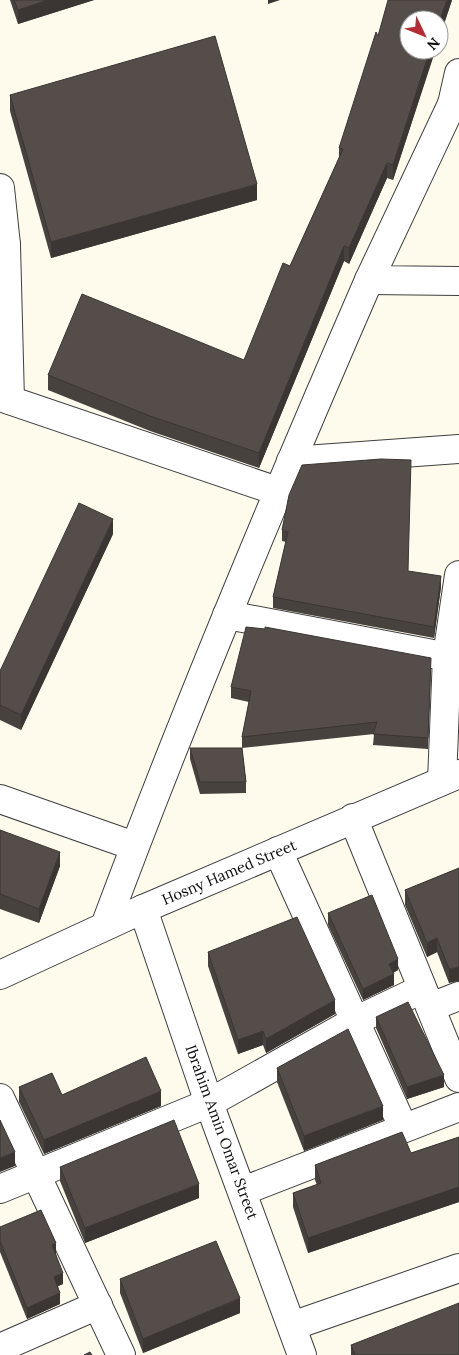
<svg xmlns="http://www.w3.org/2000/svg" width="459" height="1355" viewBox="0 0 459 1355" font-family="Lora,serif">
	<rect width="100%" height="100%" fill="#fefaec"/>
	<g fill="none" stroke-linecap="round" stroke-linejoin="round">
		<g stroke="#3f3f3f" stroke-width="30">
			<g id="minor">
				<path d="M452,104l7,-31"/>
				<path d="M459,105l-7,-1 -83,176 90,1"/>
				<path d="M0,188l6,57"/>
				<path d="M0,241l6,4 4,155"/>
				<path d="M0,397l277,94"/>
				<path d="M291,461l168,-12"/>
				<path d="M227,615l232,44"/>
				<path d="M442,781l5,-125 12,-81"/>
				<path d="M0,799l134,47"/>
				<path d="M353,818l106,260"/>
				<path d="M278,851l125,276"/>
				<path d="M143,909l66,194 93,252"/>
				<path d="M105,926c81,-218 171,-432 264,-646"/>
				<path d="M0,975l143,-66 316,-135"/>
				<path d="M431,1007l28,-11"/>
				<path d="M0,1098l121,257"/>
				<path d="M0,1189l209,-86 146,-82 67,-32"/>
				<path d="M243,1191l216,-84"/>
				<path d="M292,1326l167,-58"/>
				<path d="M0,1348l98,-43"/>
			</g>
		</g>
		<use href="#minor" stroke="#fff" stroke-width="28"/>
	</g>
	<g fill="#48423f">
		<path d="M10,0h84l-76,24z"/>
		<path d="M452,0l-59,180 -6,-2 -38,86 -5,-3 -85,207 -109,-37 -102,-41v-15l196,-15 46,-94 49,-108v-10l39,-112z"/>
		<path d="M10,95l247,105 -206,58 -41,-147z"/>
		<path d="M282,530l126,41 33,16 -7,51 -161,-30v-11l13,-55 -4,-1z"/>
		<path d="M113,534l-92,196 -21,-10v-49z"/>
		<path d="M431,670l-3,79 -55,-4 1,-11 -132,14 4,34v11l-46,1 -10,-35v-11h52v-11l7,-35 -18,-4v-11z"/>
		<path d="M0,830l60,36 -21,57 -39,-14z"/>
		<path d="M459,868l-10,115 -12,-31 -10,5 -22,-52v-15z"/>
		<path d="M328,913l70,57 -5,3 1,12 -31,15 -35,-75z"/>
		<path d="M208,952l127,62 -69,39 -3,-8 -25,9 -30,-88z"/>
		<path d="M376,1017l68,70 -37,12 -31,-71z"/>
		<path d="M277,1068l106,52 -79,31 -27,-69z"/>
		<path d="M19,1087l43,8 99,11 -117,48 -25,-52z"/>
		<path d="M459,1137v65l-151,51 -15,-46v-14l24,-8 -2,-5v-15l96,-12z"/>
		<path d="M60,1167l139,31 -114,45 -25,-62z"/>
		<path d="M0,1227l56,27 7,30 -5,2 2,18 -33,15 -27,-67z"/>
		<path d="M120,1279l120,34 -97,40 -23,-60z"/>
		<path d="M351,1345l108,10h-108z"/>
	</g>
	<g fill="#3b3633">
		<path d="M48,0h46l-76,24v-14z"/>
		<path d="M268,0h12l-12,4z"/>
		<path d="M447,0h5l-13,38v-15z"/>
		<path d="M430,50h5l-42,130v-15z"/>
		<path d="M387,163v15l-38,86v-16z"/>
		<path d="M257,184v16l-206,58v-16z"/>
		<path d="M344,246v15l-85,207v-15z"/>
		<path d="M113,519v15l-92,196v-15z"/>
		<path d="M441,576v11l-7,51v-11z"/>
		<path d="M60,852v14l-21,57v-14z"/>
		<path d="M437,938v14l-10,5v-14z"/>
		<path d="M398,959v11l-9,5v-11z"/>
		<path d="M459,967v14l-10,2v-14z"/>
		<path d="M394,974v11l-31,15v-11z"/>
		<path d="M335,1000v14l-69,39v-14z"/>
		<path d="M263,1031v14l-25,9v-14z"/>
		<path d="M444,1075v12l-37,12v-12z"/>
		<path d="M161,1091v15l-117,48v-14z"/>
		<path d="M383,1106v14l-79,31v-15z"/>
		<path d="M15,1152v14l-15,6v-14z"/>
		<path d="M199,1184v14l-114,45v-15z"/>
		<path d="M459,1187v15l-151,51v-15z"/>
		<path d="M56,1243v11l-4,2v-11z"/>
		<path d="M63,1273v11l-9,4v-11z"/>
		<path d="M60,1293v11l-33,15v-11z"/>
		<path d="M240,1298v15l-97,40v-14z"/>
	</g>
	<g fill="#544d49" stroke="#3b3633">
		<path d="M14,0h34l-30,10z"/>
		<path d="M388,0h59l-8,23v-3h-30v30h21l-37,115 -6,-2 -38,85 -5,-2 -85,207 -109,-37 -102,-41 34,-81 162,66 39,-97 7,3 53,-117 -4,-1 37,-116 2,4z"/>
		<path d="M215,36l42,148 -206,58 -41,-147z"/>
		<path d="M381,459l30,1 -3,111 33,5 -7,51 -161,-30 15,-65 -6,-2 7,-35 13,-30z"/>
		<path d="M79,503l34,16 -92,196 -21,-10v-34z"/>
		<path d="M246,627l19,2v-2l166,31 -3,80 -55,-4 4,-12 -135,15 9,-46 -20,-4z"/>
		<path d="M190,748h52l4,34h-46z"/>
		<path d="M0,830l60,22 -21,57 -39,-15z"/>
		<path d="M459,868v99l-10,2 -12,-31 -10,5 -22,-53z"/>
		<path d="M372,895l26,64 -9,5 5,10 -31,15 -35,-76z"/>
		<path d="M297,917l38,83 -69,39 -3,-8 -25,9 -30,-88z"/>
		<path d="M408,1002l36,73 -37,12 -31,-70z"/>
		<path d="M348,1029l35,77 -79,30 -27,-68z"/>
		<path d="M146,1057l15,34 -117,49 -25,-53 33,-14 10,22z"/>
		<path d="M0,1120l15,32 -15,6z"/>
		<path d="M174,1120l25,64 -114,44 -25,-61z"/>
		<path d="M402,1132l9,21 48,-16v50l-151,51 -15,-45 28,-10 -6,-18z"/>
		<path d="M41,1210l15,33 -4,2 11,28 -9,4 6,16 -33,15 -27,-67v-14z"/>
		<path d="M216,1241l24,57 -97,41 -23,-60z"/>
		<path d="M459,1303v52h-104l-4,-10z"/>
		<path d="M90,1352l2,3h-8z"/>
	</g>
	<g text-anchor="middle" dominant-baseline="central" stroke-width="5" stroke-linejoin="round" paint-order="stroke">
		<g font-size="15" fill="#0c0c0c" stroke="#fff">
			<text transform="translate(229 872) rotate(-23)">Hosny Hamed Street</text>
			<text transform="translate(222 1132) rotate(70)">Ibrahim Amin Omar Street</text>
		</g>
	</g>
	<g transform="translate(424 35) rotate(133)"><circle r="24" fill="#ffffff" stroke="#9e9e9e"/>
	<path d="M0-4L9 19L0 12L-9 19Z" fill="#b52b36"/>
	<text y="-8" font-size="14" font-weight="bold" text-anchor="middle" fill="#0c0c0c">N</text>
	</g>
</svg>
